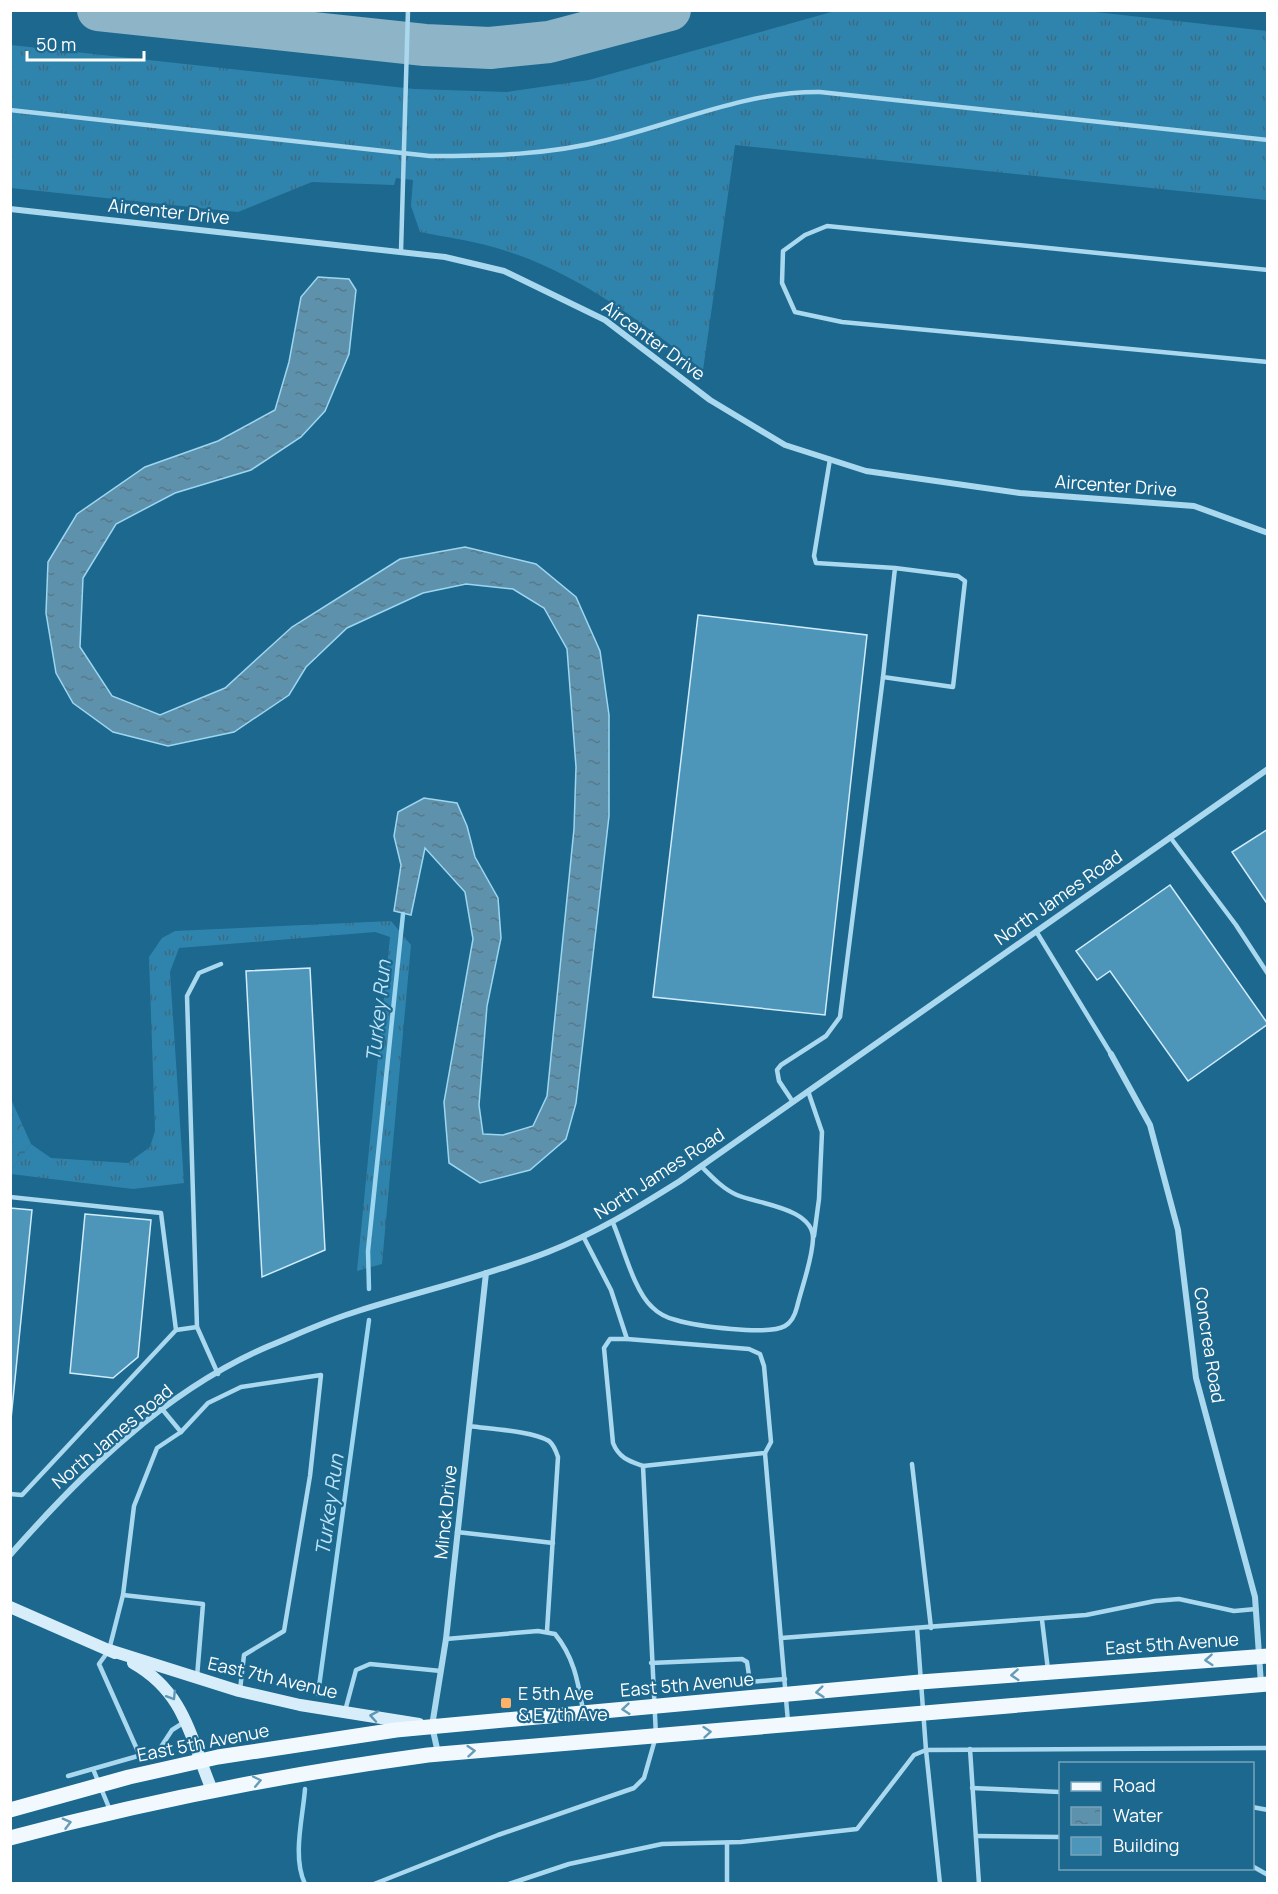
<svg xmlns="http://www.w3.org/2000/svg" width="1278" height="1894" viewBox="0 0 1278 1894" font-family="Manrope,sans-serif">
	<defs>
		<pattern id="grass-tufts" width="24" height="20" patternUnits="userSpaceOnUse" patternTransform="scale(1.5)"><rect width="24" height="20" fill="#2f84ad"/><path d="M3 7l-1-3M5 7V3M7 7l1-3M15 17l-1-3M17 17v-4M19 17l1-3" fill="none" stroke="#3c6b81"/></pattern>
		<pattern id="forest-crowns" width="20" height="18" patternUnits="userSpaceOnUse" patternTransform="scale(1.5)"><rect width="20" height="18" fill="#2f84ad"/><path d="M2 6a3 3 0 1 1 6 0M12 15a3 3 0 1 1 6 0" fill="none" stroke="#3c6b81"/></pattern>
		<pattern id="water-ripples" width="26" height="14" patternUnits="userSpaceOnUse" patternTransform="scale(1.5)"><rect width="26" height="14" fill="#5e91ab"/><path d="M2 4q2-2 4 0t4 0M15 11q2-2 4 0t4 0" fill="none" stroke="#58798a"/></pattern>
	</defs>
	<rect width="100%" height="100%" fill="#1c688f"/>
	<g fill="url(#grass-tufts)">
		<path d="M1077,10l190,21v169l-532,-55 -32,225c-64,-50 -130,-101 -210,-123 -24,-7 -49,-10 -73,-15l-9,-26 2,-26 -17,-2 -2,7 -82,-3 -74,30 -227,-24v-143l403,44 93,3 82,-12 246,-69z"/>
		<path d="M391,921l20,24 -29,319 -25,7 33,-334 -15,-5 -196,16 -9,24 14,211 -51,6 -122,-15v-4l20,-26 20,14 77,5 22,-16 5,-16 -6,-174 13,-19 13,-7z"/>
	</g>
	<path fill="url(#forest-crowns)" d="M10,1097l21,47 -20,26h-1z"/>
	<path fill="url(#water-ripples)" stroke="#9dd6f0" stroke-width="1.5" d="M318,277l31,2 7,11 -7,64 -24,57 -24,26 -50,33 -76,23 -59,31 -33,54 -3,69 32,49 48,19 65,-27 67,-61 108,-68 65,-12 71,17 40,33 24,54 9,64v101l-33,287 -10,36 -36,31 -50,13 -31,-20 -5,-61 29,-163 -8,-47 -40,-44 -14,67 -17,-4 7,-46 -7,-29 4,-24 26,-14 33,5 10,23 8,31 23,41 3,40 -14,68 -8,99 4,29 20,1 30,-9 14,-30 27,-267 2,-62 -9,-118 -23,-41 -31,-19 -47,-5 -43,9 -76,35 -41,39 -17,28 -55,37 -66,14 -55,-14 -40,-29 -17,-30 -10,-60 2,-51 29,-48 68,-47 73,-26 57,-31 14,-48 12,-65z"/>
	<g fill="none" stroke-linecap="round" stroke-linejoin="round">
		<g stroke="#9dd6f0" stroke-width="4.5">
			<path d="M369,1289l-1,-38 35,-337"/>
			<path d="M318,1694l51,-374"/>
			<path d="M305,1789c-2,28 -13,68 0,95"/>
		</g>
		<path stroke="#8eb4c7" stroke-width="42" d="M98,10l327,35 65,3 59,-6 121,-32"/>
	</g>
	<g fill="#4d96ba" stroke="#d0ecfa" stroke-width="1.5">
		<path d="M698,615l169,20 -42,380 -172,-18z"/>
		<path d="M1268,829v76l-36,-53z"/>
		<path d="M1170,885l98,139 -80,57 -78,-110 -13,9 -21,-29z"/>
		<path d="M310,968l15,282 -63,27 -16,-306z"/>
		<path d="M10,1208l22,2 -22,219z"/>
		<path d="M85,1214l66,6 -13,137 -25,21 -43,-5z"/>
	</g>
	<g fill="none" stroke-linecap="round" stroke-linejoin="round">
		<g stroke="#aad8ee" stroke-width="4.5">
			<path d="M10,110l420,46c61,0 118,-1 177,-16 70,-17 140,-49 213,-48l448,48"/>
			<path d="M401,251l7,-241"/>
			<path d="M1268,270l-441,-44 -22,9 -22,16 -1,32 13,29 47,10 426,40"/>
			<path d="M830,459l-16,97 2,7 79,5 -12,109 70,10 12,-106 -7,-5 -63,-8"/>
			<path d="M1170,837l66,88 32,49"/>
			<path d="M1036,931l75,123"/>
			<path d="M808,1091l14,41 -3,67 -5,37"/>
			<path d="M793,1102l-14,-21 -2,-11 4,-5 45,-29 14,-19 43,-340"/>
			<path d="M10,1197l151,16 15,117 -154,165 -12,-1"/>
			<path d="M613,1223c10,23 21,68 39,84 6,6 15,11 24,13 20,6 92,16 109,6 7,-4 10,-11 12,-19 5,-21 15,-46 16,-68 1,-31 -55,-35 -76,-44 -14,-6 -25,-18 -36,-29"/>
			<path d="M176,1330l21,-3"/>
			<path d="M627,1339l122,10 11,5 4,12 7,76 -6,11 -122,13"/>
			<path d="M218,1374l-21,-47 -10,-331 12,-23 22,-9"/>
			<path d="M162,1409l19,23"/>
			<path d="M469,1426c21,3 63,5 80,15 5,4 7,10 9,16l-11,174"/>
			<path d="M765,1453l23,269"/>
			<path d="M912,1464l19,164"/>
			<path d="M457,1532l96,11"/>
			<path d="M123,1595l80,9 -6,73"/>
			<path d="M1042,1620l6,50"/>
			<path d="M917,1628l9,122 14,134"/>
			<path d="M781,1638l305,-23 69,-14 24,-2 55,12 22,-2"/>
			<path d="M446,1639l92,-8 17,3c19,23 23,48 28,76"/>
			<path d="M651,1663l91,-4 5,3 3,20 35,-3"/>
			<path d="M345,1711l11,-41 14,-6 71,7"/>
			<path d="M970,1749l9,135"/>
			<path d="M140,1756l-41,-92 10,-14 14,-55 11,-89 23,-58 24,-16 27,-29 33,-16 80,-12 -11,101 -26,155 -40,24 -4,35"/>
			<path d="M93,1769l17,41"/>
			<path d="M68,1776l91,-26 13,-20 11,-7"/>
			<path d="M972,1788l88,4"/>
			<path d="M1252,1807l16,3"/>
			<path d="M976,1836l84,1"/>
			<path d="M727,1843v41"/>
			<path d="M1252,1866l16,9"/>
			<path d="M374,1884l124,-49 136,-47 10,-10 12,-42 -13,-270c-14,-5 -24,-8 -30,-23l-9,-95 6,-9h17l-16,-49 -28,-54"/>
			<path d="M509,1884l60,-20 93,-20 79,-2 116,-13 57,-74 12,-5 342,-2"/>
		</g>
		<g stroke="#aad8ee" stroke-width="6">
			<path d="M10,209l435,48 59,14 101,49 105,80 75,45 81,26 154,22 174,13 74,27"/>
			<path d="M1111,1054l39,71 28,105 18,148 59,219 6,87"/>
			<path d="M10,1555c73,-83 156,-165 259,-209 29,-12 59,-26 89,-35 63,-20 129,-35 190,-59 48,-19 89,-44 132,-71l588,-412"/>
			<path d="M438,1753l-6,-27 14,-87 40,-366"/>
		</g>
		<g stroke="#d7eefa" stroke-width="12">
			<path d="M10,1607l105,46"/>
			<path d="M109,1650l130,41 61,14 119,19"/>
			<path d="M133,1663c53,30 57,75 79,127"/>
		</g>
		<g stroke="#f1f9ff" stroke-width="15">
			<path d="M10,1810l119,-33 89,-20 178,-27 524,-48 348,-26"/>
			<path d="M10,1838c138,-37 277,-64 418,-83l840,-71"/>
		</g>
	</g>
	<defs><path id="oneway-chevron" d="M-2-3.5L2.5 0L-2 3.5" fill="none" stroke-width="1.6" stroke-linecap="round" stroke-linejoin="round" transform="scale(1.5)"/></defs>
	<g stroke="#679bb6">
		<use href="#oneway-chevron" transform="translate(1209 1660) rotate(176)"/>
		<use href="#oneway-chevron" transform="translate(1015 1675) rotate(176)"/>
		<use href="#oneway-chevron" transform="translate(820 1692) rotate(174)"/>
		<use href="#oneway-chevron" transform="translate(626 1709) rotate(175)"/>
		<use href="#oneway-chevron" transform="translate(707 1732) rotate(-5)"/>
		<use href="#oneway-chevron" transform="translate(471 1751) rotate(-5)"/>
		<use href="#oneway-chevron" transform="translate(257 1781) rotate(-12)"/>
		<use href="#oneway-chevron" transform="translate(67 1823) rotate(-15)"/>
	</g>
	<g stroke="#5d97b4">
		<use href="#oneway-chevron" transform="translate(172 1696) rotate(58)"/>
		<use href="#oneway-chevron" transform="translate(374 1716) rotate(-170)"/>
	</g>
	<rect fill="#feb168" stroke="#1c688f" stroke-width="2" x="500" y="1697" width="12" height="12" rx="3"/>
	<g text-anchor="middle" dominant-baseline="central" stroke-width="4.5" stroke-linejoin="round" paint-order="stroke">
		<g font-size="18" fill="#fff" stroke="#1c688f">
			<text transform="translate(169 211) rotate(6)">Aircenter Drive</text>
			<text transform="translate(654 340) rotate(36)">Aircenter Drive</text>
			<text transform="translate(1116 485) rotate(4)">Aircenter Drive</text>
			<text transform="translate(1058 897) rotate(-35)">North James Road</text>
			<text transform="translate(659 1173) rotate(-33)">North James Road</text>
			<text transform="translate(1210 1345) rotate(81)">Concrea Road</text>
			<text transform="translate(112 1436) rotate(-40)">North James Road</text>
			<text transform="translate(445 1512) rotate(-84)">Minck Drive</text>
			<text transform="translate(1172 1643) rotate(-4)">East 5th Avenue</text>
			<text transform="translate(273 1677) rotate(13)">East 7th Avenue</text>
			<text transform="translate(687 1684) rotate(-5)">East 5th Avenue</text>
			<text transform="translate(203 1742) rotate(-11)">East 5th Avenue</text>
		</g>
		<g font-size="18" fill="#fff" stroke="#1c688f" text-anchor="start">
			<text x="518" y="1693">E 5th Ave<tspan x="518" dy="21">&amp; E 7th Ave</tspan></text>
		</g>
		<g font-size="20" font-style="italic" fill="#bde4f6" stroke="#1c688f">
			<text transform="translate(378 1011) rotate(-84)">Turkey Run</text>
			<text transform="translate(329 1505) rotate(-82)">Turkey Run</text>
		</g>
	</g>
	<rect width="1278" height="1894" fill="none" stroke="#ffffff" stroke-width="24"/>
	<rect x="1059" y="1762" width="195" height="108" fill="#1c688f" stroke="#77a4bc" stroke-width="1.5"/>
	<rect x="1071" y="1782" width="30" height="9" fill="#f1f9ff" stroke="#77a4bc" stroke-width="1.5"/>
	<text x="1113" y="1792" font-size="18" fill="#ffffff">Road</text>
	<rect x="1071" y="1807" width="30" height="18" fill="url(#water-ripples)" stroke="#77a4bc" stroke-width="1.5"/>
	<text x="1113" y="1822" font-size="18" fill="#ffffff">Water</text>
	<rect x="1071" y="1837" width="30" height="18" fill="#4d96ba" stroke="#77a4bc" stroke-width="1.5"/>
	<text x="1113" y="1852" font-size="18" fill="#ffffff">Building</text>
	<path d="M27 51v9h117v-9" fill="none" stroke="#ffffff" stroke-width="3"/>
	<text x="36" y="51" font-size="18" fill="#ffffff" stroke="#1c688f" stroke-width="4.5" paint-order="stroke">50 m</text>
</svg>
